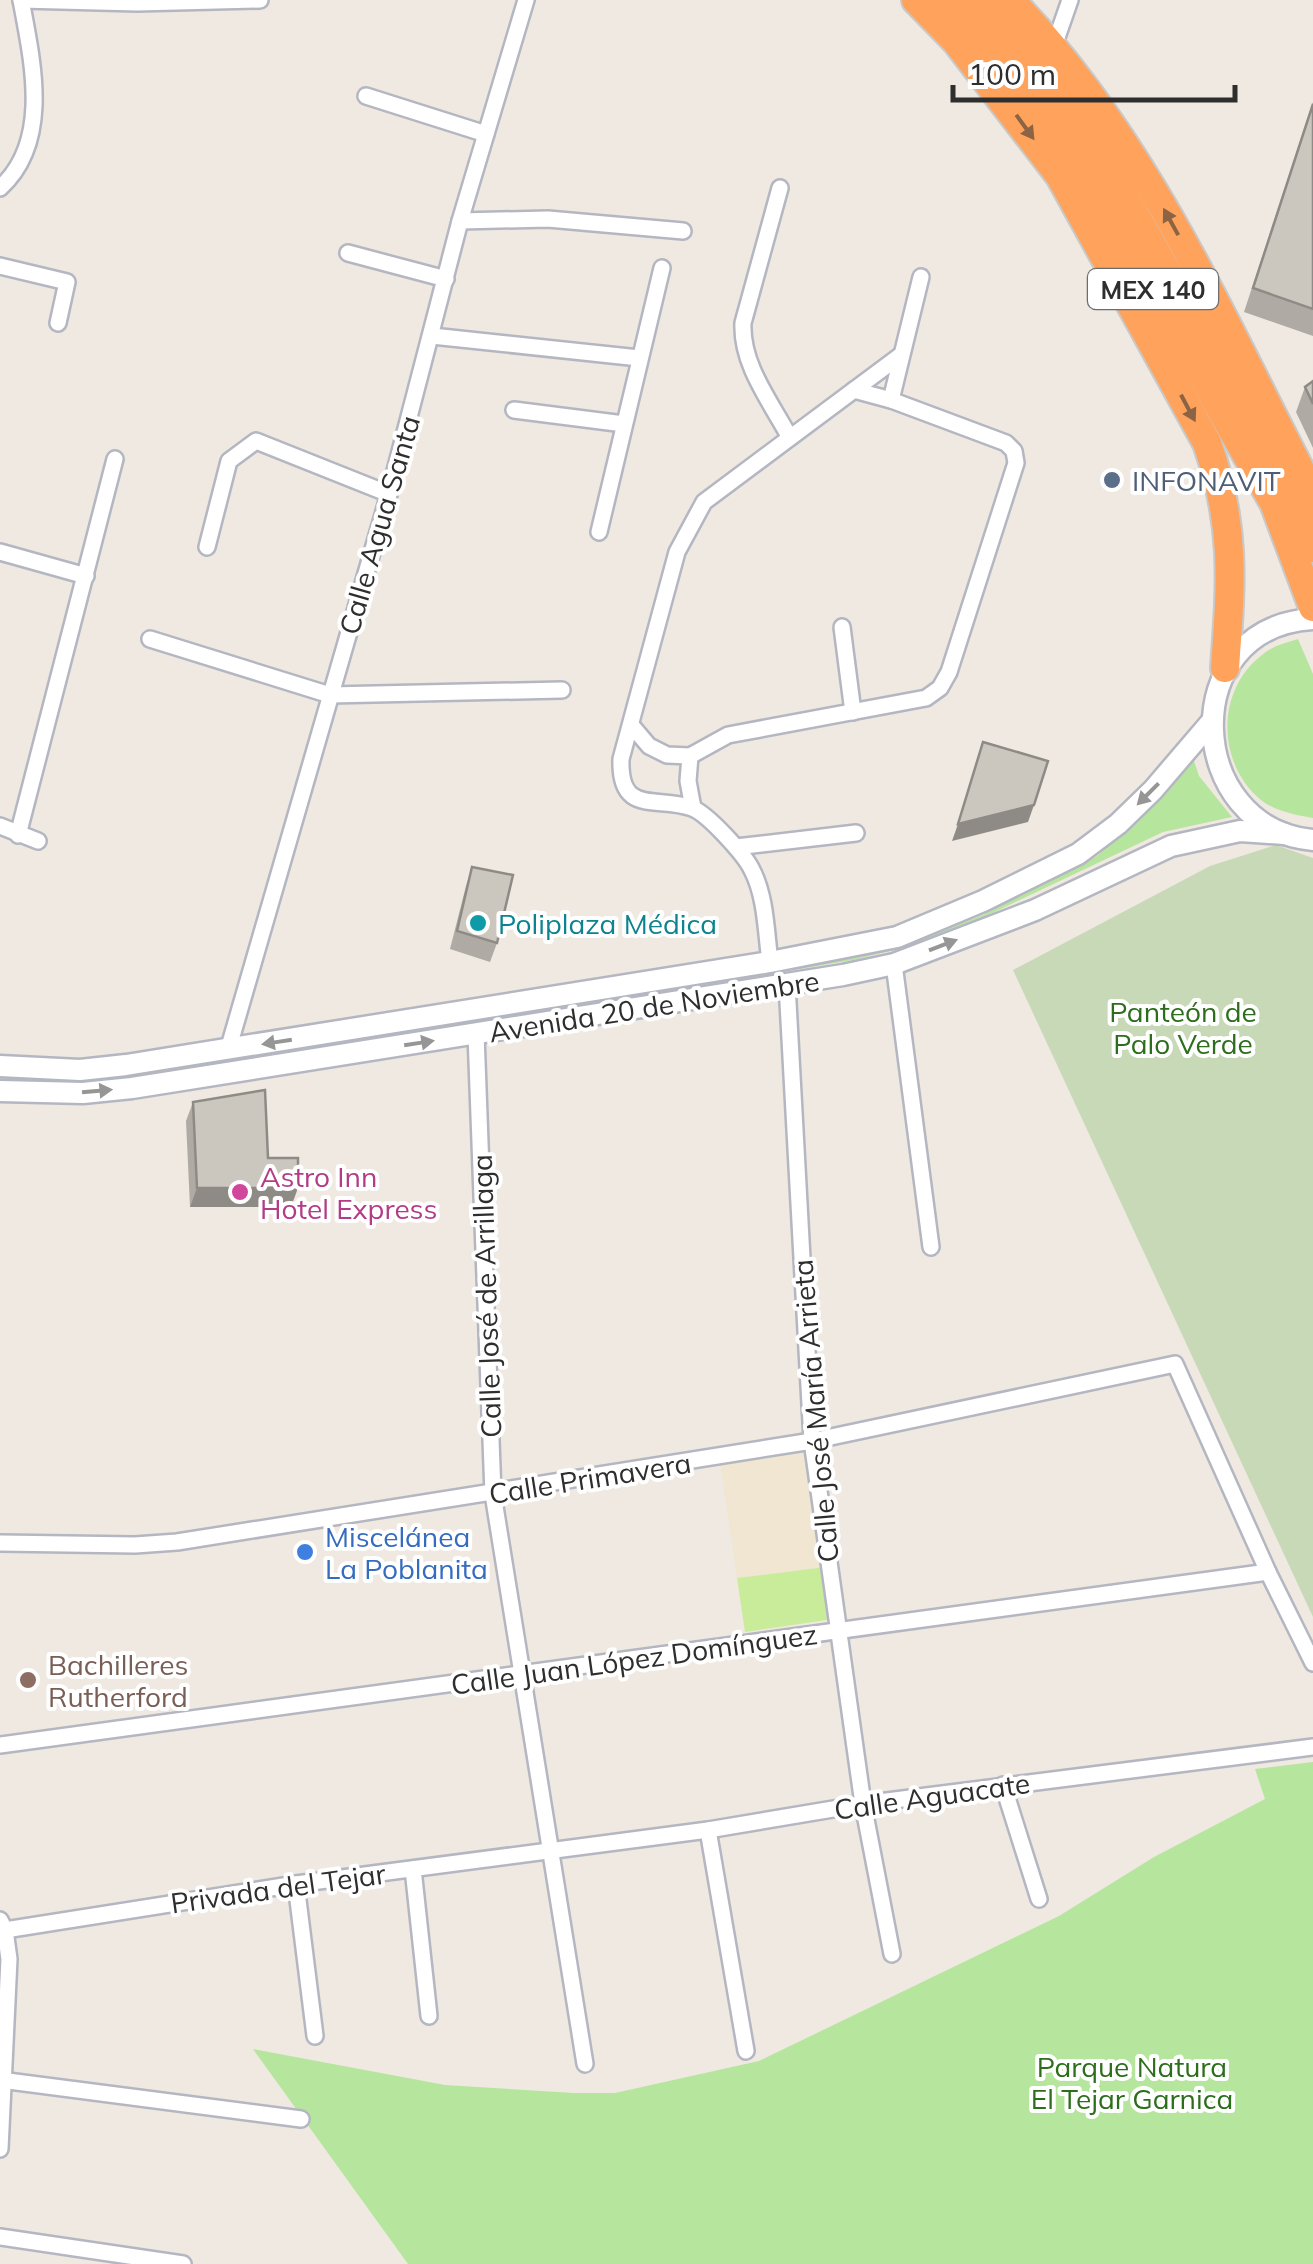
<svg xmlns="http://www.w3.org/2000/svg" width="1313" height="2264" viewBox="0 0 1313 2264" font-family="Mulish,sans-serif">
	<rect width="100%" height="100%" fill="#efe9e1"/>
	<path fill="#f0e6d1" d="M817,1440l16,126 -96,12 -18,-123z"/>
	<g fill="#b6e59e">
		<path d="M1298,639l15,35v144c-17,-3 -38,-7 -52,-18 -45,-37 -45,-110 1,-145 10,-9 23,-12 36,-16z"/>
		<path d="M1192,755l7,21 33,41 -69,15 -179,85 -82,31 -49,12 -743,125 -110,-3v-6l72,5 38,-2 688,-113 55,-9 91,-27 39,-15 114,-59 54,-50z"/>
		<path d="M1313,1762v502h-905l-155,-215 192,36 129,8h41l144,-32 300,-145 95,-59 111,-58 -10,-30z"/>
	</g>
	<path fill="#c8d9b8" d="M1276,845l37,13v759l-300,-647 197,-104z"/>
	<path fill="#c9ec9a" d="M833,1566l7,52 -95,14 -8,-54z"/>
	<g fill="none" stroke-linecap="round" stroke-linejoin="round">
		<g stroke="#b4b7c1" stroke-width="20">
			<g id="street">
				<path d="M21,0l116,3 123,-3"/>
				<path d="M1054,46l16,-46"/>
				<path d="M366,96l120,38"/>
				<path d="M0,188c52,-47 32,-128 21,-188"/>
				<path d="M780,188l-37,135c-2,41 27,78 46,113"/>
				<path d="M460,221l88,-2 135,12"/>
				<path d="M348,253l98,26"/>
				<path d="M0,266l67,16 -9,41"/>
				<path d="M432,336l207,22"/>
				<path d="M891,400l30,-123"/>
				<path d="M514,410l110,14"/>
				<path d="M599,532l63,-264"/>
				<path d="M207,547l22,-86 27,-20 133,53"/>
				<path d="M0,552l86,24"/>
				<path d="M842,627l11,85"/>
				<path d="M150,639l180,56 232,-5"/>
				<path d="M632,726l17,20 18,9 23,1 38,-21 198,-37 14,-10 9,-16 67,-209 -2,-12 -8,-8 -115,-43 -37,-10"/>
				<path d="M690,756l-2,25 5,27"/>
				<path d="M0,826l38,15"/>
				<path d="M18,835l97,-376"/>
				<path d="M736,847l120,-14"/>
				<path d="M770,962c-4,-30 -4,-65 -18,-92 -7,-15 -44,-56 -60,-62 -34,-13 -73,9 -71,-49l56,-207 27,-50 197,-147"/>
				<path d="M894,964l37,283"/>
				<path d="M787,984l25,457 51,363 29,150"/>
				<path d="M476,1034l17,460 92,570"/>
				<path d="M228,1050l161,-556 71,-273 66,-221"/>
				<path d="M0,1543l135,2 42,-3 635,-101 363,-77 93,208 45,91"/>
				<path d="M0,1745l1268,-173"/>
				<path d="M1003,1785l36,114"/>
				<path d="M708,1830l38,221"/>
				<path d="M413,1869l16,147"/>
				<path d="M296,1884l19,152"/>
				<path d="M0,1920l5,10 4,29 -9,190"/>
				<path d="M5,1930l291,-46 412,-54 155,-26 450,-57"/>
				<path d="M0,2080l301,39"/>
				<path d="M0,2237l183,27"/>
			</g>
		</g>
		<g stroke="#b4b7c1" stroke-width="25">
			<g id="secondary">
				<path d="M1313,619c-139,8 -128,210 0,221"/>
				<path d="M0,1066l80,4 46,-5 644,-103 127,-25 86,-36 95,-47 40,-30 35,-34 59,-69"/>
				<path d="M0,1091l83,2 49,-5 711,-113 51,-11 141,-54 136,-64 69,-15 45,3"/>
			</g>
		</g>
		<g stroke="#c9c9c9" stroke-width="32">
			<g id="highway">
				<path d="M916,0l40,41 104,135 147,267c29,83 24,140 18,225"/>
				<path d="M947,0l101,115 31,45 195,343 39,104"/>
				<path d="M977,0l86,103 35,47 160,282 35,64 20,52"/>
				<path d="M1010,0c136,139 214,324 303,495"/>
			</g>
		</g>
		<use href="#street" stroke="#fff" stroke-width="15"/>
		<use href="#secondary" stroke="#fff" stroke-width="20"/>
		<use href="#highway" stroke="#ffa35c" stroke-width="28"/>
	</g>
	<g fill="#afaba4">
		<path d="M1313,102v234l-69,-24z"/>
		<path d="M1313,381v67l-17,-36 9,-25z"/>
		<path d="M472,867l25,76 -7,19 -40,-13 16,-63z"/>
		<path d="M193,1102l75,56 23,49h-101l-4,-86z"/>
	</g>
	<g fill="#8e8b86">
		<path d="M1034,805l-6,17 -76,19 6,-17z"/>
		<path d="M197,1188h101l-7,19h-101z"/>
	</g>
	<g fill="#cbc7bf" stroke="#8e8b86" stroke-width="2.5">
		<path d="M1313,104v205l-60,-21z"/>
		<path d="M1313,381v23l-8,-17z"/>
		<path d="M983,742l65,19 -14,44 -76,19z"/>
		<path d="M472,867l41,8 -16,68 -40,-12z"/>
		<path d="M265,1090l3,68h30v30h-101l-4,-86z"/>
	</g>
	<defs><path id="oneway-solid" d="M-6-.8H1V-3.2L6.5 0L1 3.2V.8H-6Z" transform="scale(2.5)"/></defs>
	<g fill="#8c6343">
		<use href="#oneway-solid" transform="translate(1025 127) rotate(54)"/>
		<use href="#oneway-solid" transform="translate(1171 222) rotate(-119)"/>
		<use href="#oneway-solid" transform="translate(1188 408) rotate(62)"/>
	</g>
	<g fill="#969696">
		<use href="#oneway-solid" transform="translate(1148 794) rotate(135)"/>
		<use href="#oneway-solid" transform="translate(943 945) rotate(-21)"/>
		<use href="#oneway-solid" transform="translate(277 1042) rotate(171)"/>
		<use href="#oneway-solid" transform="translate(419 1043) rotate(-9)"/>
		<use href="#oneway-solid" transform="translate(97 1091) rotate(-5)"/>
	</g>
	<circle fill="#5c6f8a" stroke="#fff" stroke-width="4" cx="1112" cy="480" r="10"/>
	<circle fill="#0f9aa8" stroke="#fff" stroke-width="4" cx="478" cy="923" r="10"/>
	<circle fill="#d1479c" stroke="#fff" stroke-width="4" cx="240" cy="1192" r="10"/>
	<circle fill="#3f7fe0" stroke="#fff" stroke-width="4" cx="305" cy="1552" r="10"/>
	<circle fill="#8d6e63" stroke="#fff" stroke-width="4" cx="28" cy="1680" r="10"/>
	<g text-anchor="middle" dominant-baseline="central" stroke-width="8" stroke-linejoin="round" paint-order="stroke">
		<rect fill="#fff" stroke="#6d6d6d" stroke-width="2.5" x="1088" y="269" width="130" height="40" rx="8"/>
		<g font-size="25" font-weight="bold" fill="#2e2e2e">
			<text x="1153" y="289">MEX 140</text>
		</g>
		<g font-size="28" fill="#4e5e75" stroke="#fff" text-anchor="start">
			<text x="1132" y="480">INFONAVIT</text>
		</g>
		<g font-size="28" fill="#2e2e2e" stroke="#fff">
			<text transform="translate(379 525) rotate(-74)">Calle Agua Santa</text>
			<text transform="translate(654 1006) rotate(-9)">Avenida 20 de Noviembre</text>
			<text transform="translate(486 1296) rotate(-92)">Calle José de Arrillaga</text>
			<text transform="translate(815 1411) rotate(-95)">Calle José María Arrieta</text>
			<text transform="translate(590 1478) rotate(-9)">Calle Primavera</text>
			<text transform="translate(634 1659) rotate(-8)">Calle Juan López Domínguez</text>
			<text transform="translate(932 1796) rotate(-8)">Calle Aguacate</text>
			<text transform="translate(278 1888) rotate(-8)">Privada del Tejar</text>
		</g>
		<g font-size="28" fill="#0d838f" stroke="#fff" text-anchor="start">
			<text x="498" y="923">Poliplaza Médica</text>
		</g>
		<g font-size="28" fill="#2c6e1b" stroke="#fff">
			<text x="1183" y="1011">Panteón de<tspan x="1183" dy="32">Palo Verde</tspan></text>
			<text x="1132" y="2066">Parque Natura<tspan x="1132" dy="32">El Tejar Garnica</tspan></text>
		</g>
		<g font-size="28" fill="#b23c85" stroke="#fff" text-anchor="start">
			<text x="260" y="1176">Astro Inn<tspan x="260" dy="32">Hotel Express</tspan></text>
		</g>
		<g font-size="28" fill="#366cbe" stroke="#fff" text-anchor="start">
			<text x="325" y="1536">Miscelánea<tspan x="325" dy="32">La Poblanita</tspan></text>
		</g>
		<g font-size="28" fill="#785e54" stroke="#fff" text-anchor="start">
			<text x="48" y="1664">Bachilleres<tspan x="48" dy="32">Rutherford</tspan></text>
		</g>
	</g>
	<path d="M953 85v15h282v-15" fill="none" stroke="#2e2e2e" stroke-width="5"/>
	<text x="968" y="85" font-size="30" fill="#2e2e2e" stroke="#ffffff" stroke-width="8" paint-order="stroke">100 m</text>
</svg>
